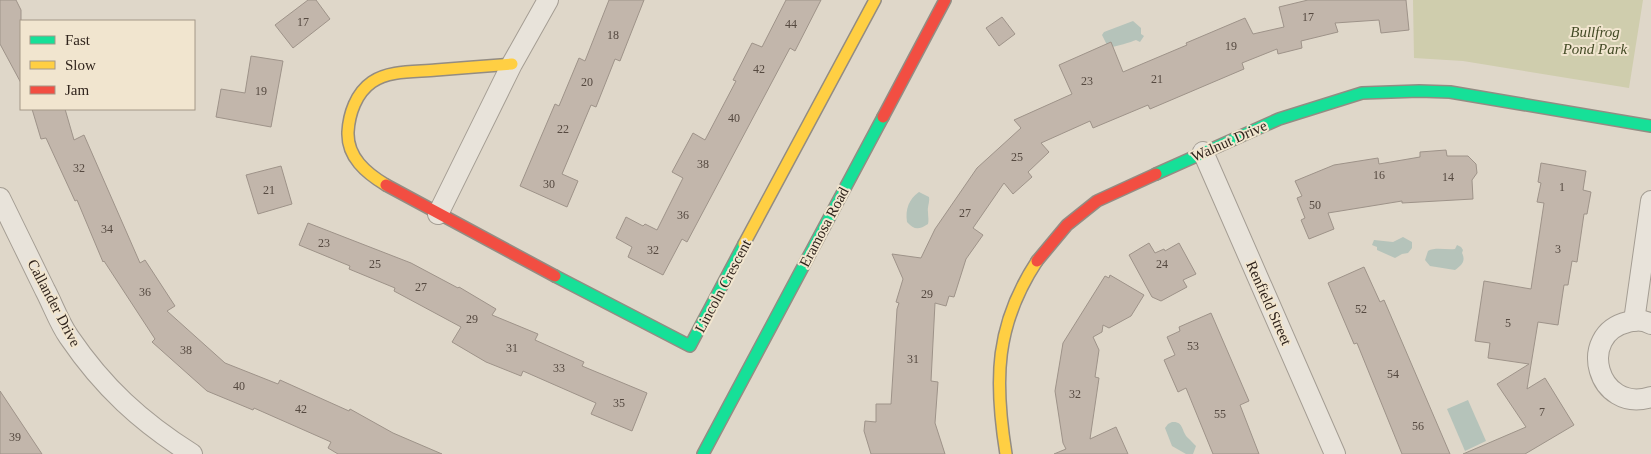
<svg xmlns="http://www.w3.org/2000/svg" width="1651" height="454" viewBox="0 0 1651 454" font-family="Georgia,serif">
	<rect width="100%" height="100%" fill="#dfd7c9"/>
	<path fill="#cfcdad" d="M1413,0h230l-14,88 -166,-27 -49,-3z"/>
	<g fill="#b5c3ba">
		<path d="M1133,21l8,7v6l3,2 -4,6 -4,-2c-5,2 -23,8 -28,7l-6,-12 2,-3z"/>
		<path d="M919,192l10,5c1,5 -2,10 -1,15 0,5 1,8 0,12 -9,6 -14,6 -21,-2 -2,-13 2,-23 12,-30z"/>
		<path d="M1403,237l9,5v6l-4,5 -6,1 -7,4 -18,-8v-3l-5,-2 2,-5 19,2z"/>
		<path d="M1457,245l4,2 2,3 -1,3c4,8 0,12 -7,17l-25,-4 -5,-6 3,-9c7,-4 18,-1 27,-2z"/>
		<path d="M1468,400l18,41 -21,10 -18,-42z"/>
		<path d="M1172,422c12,-1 9,9 16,16 3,3 5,5 8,8l-3,8h-7l-14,-8 -7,-18 3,-4z"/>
	</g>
	<g fill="#c2b6ab" stroke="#9e9389">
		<path d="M0,0h16l5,10v73l-21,-39z"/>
		<path d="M308,0h8l14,19 -37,29 -18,-23z"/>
		<path d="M609,0h35l-24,61 -5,-2 -19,48 -5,-2 -29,69 16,7 -11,26 -47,-21 35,-82 4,2 20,-48 6,3z"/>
		<path d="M786,0h35l-26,51 -5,-3 -103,194 -5,-3 -19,36 -35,-18 4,-10 -16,-9 10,-21 17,9 2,-2 12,6 26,-52 -11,-6 21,-39 12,7 31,-59 -3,-1 19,-37 10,4z"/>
		<path d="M1308,0h98l3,30 -28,3 -2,-13 -44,3 3,9 -37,9 1,7 -24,6 -1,-5 -35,14 2,6 -94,40 -2,-4 -55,23 -3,-7 -49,22 8,9 -21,20 4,5 -19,17 -9,-11 -31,45 10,7 -17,24 -12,38 -5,-1 -3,10 -11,-3 -4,78 7,1 -3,41 10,31h-74l-7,-23 1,-10 11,1v-18h15l6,-95 2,-6 -3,-1 7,-23 -11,-25 29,4 14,-29 42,-61 44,-40 -7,-8 58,-26 -13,-29 52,-23 12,30 64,-27 -1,-2 59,-25 8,16 31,-7 -5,-20z"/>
		<path d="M1002,17l13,17 -16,12 -13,-18z"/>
		<path d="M251,56l32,5 -12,66 -55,-10 5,-28 24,4z"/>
		<path d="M32,109h33l9,31 10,-5 56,128 5,-3 30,46 -8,5 58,52 53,21 2,-4 69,31 1,-2 43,24 49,21h-104l-10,-6 3,-6 -77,-34 -1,2 -46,-19 -55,-49 3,-3 -51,-78 -1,1 -26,-62 -2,1 -29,-63 -5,1z"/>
		<path d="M1446,150l1,6h21l8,8 1,9 -5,7 1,19 -71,4v-2l-74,12 6,16 -25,10 -8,-19 4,-2 -8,-20 5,-2 -7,-15 39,-16 44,-7 1,6 41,-7v-5z"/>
		<path d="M1541,163l45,8 -3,19 8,2 -4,22h-3l-7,48 -5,-1 -4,24h-4l-6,40 -20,-3 -11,67 18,-11 29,47 -49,29h-62l63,-27 -29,-43 32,-20 -41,-6 2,-15 -15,-2 9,-60 47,8 13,-86 -7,-1 4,-19 -3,-1z"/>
		<path d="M281,166l11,38 -34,10 -12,-39z"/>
		<path d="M308,223l103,40 47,25 1,-1 37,22 -4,6 46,19 -3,6 49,22 -2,4 65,27 -15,38 -41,-17 5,-11 -73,-32 -2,5 -35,-14 -34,-20 9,-15 -67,-36 1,-3 -46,-19 1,-3 -51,-21z"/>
		<path d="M1149,243l6,10 9,-4 1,2 14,-8 17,31 -13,6 4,7 -26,14 -9,-4 -23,-42z"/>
		<path d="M1364,267l16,35 4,-2 66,154h-48l-45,-111 -3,1 -26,-61z"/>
		<path d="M1110,275l34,20 -13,21 -22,12 -6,-3 -1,7 -9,5 6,13 -4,27 4,1 -9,61 26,-12 12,27h-74l12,-5 -3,-6 -8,-52 8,-48 42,-67 4,2z"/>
		<path d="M1211,313l38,88 -9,4 19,49h-46l-27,-66 -8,4 -14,-32 11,-5 -8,-18 13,-6 -1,-4z"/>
		<path d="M0,391l42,63h-42z"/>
	</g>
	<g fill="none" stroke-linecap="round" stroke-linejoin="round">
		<g stroke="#a49d93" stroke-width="22">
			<g id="street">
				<path d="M1203,152l132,302"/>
				<path d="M0,198c15,31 30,61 45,92 8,15 14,33 24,47 34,50 72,85 123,117"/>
				<path d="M438,214l74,-150 36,-64"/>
				<path d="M1634,321l17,-120"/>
				<path d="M1651,324c-7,-4 -16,-4 -23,-2 -52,12 -31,92 23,75"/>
			</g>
		</g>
		<g stroke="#938c83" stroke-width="14">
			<g id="fast">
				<path d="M1156,174l123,-55 83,-26 57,-2 31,1 201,34"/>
				<path d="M555,276l135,70 54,-102"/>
				<path d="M703,454l180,-337"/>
			</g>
		</g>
		<g stroke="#938c83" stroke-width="14">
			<g id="slow">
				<path d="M386,185c-20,-12 -39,-28 -38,-53 1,-18 8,-39 24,-50 17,-12 44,-10 64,-12 25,-2 51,-4 76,-6"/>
				<path d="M744,244l131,-244"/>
				<path d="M1006,454c-12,-74 -11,-129 31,-193"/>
			</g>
		</g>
		<g stroke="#938c83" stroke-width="14">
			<g id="jam">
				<path d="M883,117l62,-117"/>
				<path d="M386,185l169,91"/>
				<path d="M1037,261l30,-36 30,-24 59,-27"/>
			</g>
		</g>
		<use href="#street" stroke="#e8e3da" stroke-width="20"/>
		<use href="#fast" stroke="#16e098" stroke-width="11"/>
		<use href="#slow" stroke="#ffcf43" stroke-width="11"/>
		<use href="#jam" stroke="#f24e42" stroke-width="11"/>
	</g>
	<g text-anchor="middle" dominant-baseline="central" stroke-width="4" stroke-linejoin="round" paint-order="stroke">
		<g font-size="12" fill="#554940">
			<text x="1308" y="17">17</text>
			<text x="303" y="22">17</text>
			<text x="791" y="24">44</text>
			<text x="613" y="35">18</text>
			<text x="1231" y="46">19</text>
			<text x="759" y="69">42</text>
			<text x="1157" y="79">21</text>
			<text x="1087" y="81">23</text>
			<text x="587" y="82">20</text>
			<text x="261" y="91">19</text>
			<text x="734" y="118">40</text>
			<text x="563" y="129">22</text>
			<text x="1017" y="157">25</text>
			<text x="703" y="164">38</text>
			<text x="79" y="168">32</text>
			<text x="1379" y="175">16</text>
			<text x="1448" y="177">14</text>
			<text x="549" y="184">30</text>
			<text x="1562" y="187">1</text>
			<text x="269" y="190">21</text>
			<text x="1315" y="205">50</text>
			<text x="965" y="213">27</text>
			<text x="683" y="215">36</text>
			<text x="107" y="229">34</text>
			<text x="324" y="243">23</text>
			<text x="1558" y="249">3</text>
			<text x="653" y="250">32</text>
			<text x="375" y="264">25</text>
			<text x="1162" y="264">24</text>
			<text x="421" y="287">27</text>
			<text x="145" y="292">36</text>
			<text x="927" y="294">29</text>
			<text x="1361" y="309">52</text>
			<text x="472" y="319">29</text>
			<text x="1508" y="323">5</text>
			<text x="1193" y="346">53</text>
			<text x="512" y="348">31</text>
			<text x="186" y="350">38</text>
			<text x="913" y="359">31</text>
			<text x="559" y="368">33</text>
			<text x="1393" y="374">54</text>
			<text x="239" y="386">40</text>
			<text x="1075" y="394">32</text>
			<text x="619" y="403">35</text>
			<text x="301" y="409">42</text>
			<text x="1542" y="412">7</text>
			<text x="1220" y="414">55</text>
			<text x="1418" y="426">56</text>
			<text x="15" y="437">39</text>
		</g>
		<g font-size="15" font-style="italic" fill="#444b26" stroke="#f1e5cf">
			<text x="1595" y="32">Bullfrog<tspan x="1595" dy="17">Pond Park</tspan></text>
		</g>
		<g font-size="15" fill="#31251d" stroke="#f1e5cf">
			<text transform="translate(1229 141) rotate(-24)">Walnut Drive</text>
			<text transform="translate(824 227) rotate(-62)">Eramosa Road</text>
			<text transform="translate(723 286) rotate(-62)">Lincoln Crescent</text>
			<text transform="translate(54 303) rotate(62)">Callander Drive</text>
			<text transform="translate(1269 303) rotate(66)">Renfield Street</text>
		</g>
	</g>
	<rect x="20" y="20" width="175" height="90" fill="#f1e5cf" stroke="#a49888"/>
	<rect x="30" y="36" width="25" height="8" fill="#16e098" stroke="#a49888"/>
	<text x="65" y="45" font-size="15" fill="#31251d">Fast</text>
	<rect x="30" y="61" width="25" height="8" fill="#ffcf43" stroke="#a49888"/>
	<text x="65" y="70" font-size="15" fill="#31251d">Slow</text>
	<rect x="30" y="86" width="25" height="8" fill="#f24e42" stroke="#a49888"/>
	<text x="65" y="95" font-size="15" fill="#31251d">Jam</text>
</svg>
